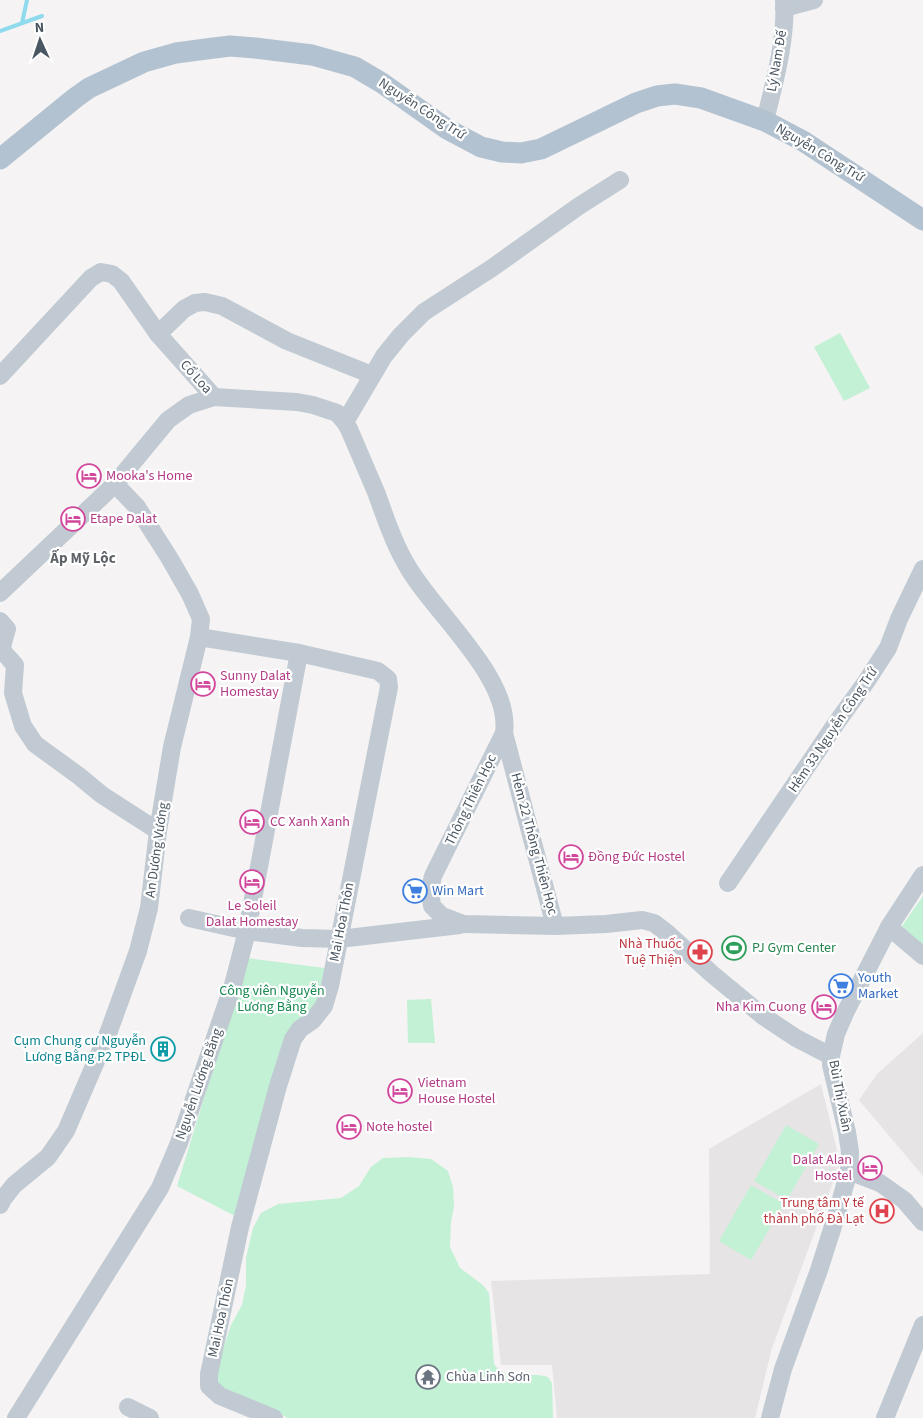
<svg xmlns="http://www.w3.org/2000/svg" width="923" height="1418" viewBox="0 0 923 1418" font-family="'Source Sans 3',sans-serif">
	<rect width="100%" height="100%" fill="#f5f3f3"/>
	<g fill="#e6e4e5">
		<path d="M923,1033v143l-64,-76 18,-26z"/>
		<path d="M821,1084l19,79 -68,185 -17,70h-198l-5,-53h-51l-10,-84 219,-7 -1,-125z"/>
	</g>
	<g fill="#c3f1d5">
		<path d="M840,333l30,55 -26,13 -30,-54z"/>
		<path d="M923,896v50l-21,-20z"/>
		<path d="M247,958l78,10 -8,35 -31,34 -51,179 -58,-30z"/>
		<path d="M431,999l4,44h-27l-1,-43z"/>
		<path d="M786,1125l33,19 -32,56 -33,-19z"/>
		<path d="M408,1157l23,2 17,12 5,16 1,20 -3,15 -1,25 10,21 23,17 6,8 5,71c15,19 33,7 54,13l4,6 1,35h-266l-14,-10 -48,-15 -8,-10 1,-13 5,-21 8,-24 11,-20 4,-20v-27l7,-30 8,-15 17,-9 63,-6 18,-12 12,-19 12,-9z"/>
		<path d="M751,1185l33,19 -33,56 -32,-19z"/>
	</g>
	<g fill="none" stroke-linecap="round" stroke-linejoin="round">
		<g stroke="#90daee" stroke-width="4">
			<path d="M22,23l5,-23"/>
			<path d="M0,31l42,-15"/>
		</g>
		<g stroke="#c1cad2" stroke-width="18">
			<path d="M784,8l30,-8"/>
			<path d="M765,121c9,-38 22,-83 19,-121"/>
			<path d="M158,334l26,-25 11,-6 10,-1 17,4 65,35 85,34"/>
			<path d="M0,376l91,-98 10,-6 11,2 9,7 37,53 56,63"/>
			<path d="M345,422l39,-66 17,-21 23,-23 68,-44 87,-62 41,-26"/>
			<path d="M0,593l115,-109 53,-64 21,-15 25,-8 83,5 16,3 24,8 8,9 4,7c9,21 18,42 27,63 9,24 16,48 29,70 25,48 107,114 99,171l-71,143 -3,13 2,17 10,10 21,8 92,2 51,-2 36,-4 12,3 13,10 45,41 51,42 33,22 35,18"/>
			<path d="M0,621l7,8c-7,24 -7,19 8,36l-2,28 10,33 12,18 44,32 23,19 56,36"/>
			<path d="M199,637l100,16 79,18 10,8 1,8 -59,299 -6,20 -11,14 -13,9 -7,10 -15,47 -38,141 -31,147v12l11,10 54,22"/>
			<path d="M504,733l51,193"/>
			<path d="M728,883l109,-161 29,-40 22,-34 11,-29 24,-50"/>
			<path d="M189,918l58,13 55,7 37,1 121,-14"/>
			<path d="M889,927l34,29"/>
			<path d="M849,1171l31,12 24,17 19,22"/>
			<path d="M0,1205l3,-6 11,-14 34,-28 18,-26 43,-100 29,-80 11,-43 9,-77 14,-84 27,-110 2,-18 -11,-25 -20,-35 -33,-52 -22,-23"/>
			<path d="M128,1407l22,11"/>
			<path d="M16,1418l144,-230 19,-45 54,-158 14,-54 52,-278"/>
			<path d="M770,1418l13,-49 36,-99 16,-50 14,-49 1,-19 -3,-20 -16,-67v-9l5,-22 10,-23 43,-84 34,-52"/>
			<path d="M885,1418l38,-93"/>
		</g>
		<path stroke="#b3c2d1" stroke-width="21" d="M0,159l75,-61 14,-10 55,-26 32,-9 30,-4 24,-3 25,2 57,7 43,12 27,16 65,46 34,18 21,5 19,1 20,-4 95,-46 21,-7 18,-2 26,4 64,23 38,20 120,79"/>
	</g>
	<defs>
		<g id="hotel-ring" transform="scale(1.25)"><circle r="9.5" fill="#fff" stroke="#d1479c" stroke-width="1.5"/><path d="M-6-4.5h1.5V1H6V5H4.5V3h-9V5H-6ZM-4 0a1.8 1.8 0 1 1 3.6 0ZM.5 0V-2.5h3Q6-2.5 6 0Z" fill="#d1479c"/></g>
		<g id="supermarket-ring" transform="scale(1.25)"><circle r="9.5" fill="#fff" stroke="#3f7fe0" stroke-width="1.5"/><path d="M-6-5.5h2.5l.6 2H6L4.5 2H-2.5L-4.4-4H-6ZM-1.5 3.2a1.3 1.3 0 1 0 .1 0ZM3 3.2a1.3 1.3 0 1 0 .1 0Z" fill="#3f7fe0"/></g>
		<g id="stadium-ring" transform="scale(1.25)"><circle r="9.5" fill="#fff" stroke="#2e9e5b" stroke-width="1.5"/><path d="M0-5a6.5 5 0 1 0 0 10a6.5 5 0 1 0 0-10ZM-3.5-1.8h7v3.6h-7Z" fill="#2e9e5b"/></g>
		<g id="pharmacy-ring" transform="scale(1.25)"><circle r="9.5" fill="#fff" stroke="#e0444e" stroke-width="1.5"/><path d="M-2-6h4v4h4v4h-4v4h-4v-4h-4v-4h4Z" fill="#e0444e"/></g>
		<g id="building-ring" transform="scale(1.25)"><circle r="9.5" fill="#fff" stroke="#0f9aa8" stroke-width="1.5"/><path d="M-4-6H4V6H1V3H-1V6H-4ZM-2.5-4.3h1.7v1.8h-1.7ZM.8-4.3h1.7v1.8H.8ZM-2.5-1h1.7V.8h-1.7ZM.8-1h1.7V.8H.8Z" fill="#0f9aa8"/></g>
		<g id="hospital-ring" transform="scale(1.25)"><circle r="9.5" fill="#fff" stroke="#e0444e" stroke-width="1.5"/><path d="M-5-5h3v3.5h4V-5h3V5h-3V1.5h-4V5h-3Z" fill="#e0444e"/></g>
		<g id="temple-ring" transform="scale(1.25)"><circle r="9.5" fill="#fff" stroke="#6b7280" stroke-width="1.5"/><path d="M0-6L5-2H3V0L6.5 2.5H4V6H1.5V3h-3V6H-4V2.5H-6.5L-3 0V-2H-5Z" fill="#6b7280"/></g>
	</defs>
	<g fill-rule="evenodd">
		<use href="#hotel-ring" x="89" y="476"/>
		<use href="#hotel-ring" x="73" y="519"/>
		<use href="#hotel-ring" x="203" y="684"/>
		<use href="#hotel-ring" x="252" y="822"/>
		<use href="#hotel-ring" x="571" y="857"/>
		<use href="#hotel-ring" x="252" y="882"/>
		<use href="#supermarket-ring" x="415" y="891"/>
		<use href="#stadium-ring" x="734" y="948"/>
		<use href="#pharmacy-ring" x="700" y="952"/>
		<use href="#supermarket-ring" x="841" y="986"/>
		<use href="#hotel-ring" x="824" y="1007"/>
		<use href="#building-ring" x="163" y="1049"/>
		<use href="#hotel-ring" x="400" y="1091"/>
		<use href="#hotel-ring" x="349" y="1127"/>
		<use href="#hotel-ring" x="870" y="1168"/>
		<use href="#hospital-ring" x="882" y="1211"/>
		<use href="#temple-ring" x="428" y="1377"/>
	</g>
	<g text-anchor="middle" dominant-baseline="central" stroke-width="4.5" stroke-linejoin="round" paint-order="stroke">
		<g font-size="14" fill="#4a5661" stroke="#fff">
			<text transform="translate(777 61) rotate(-80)">Lý Nam Đế</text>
			<text transform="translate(422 109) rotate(33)">Nguyễn Công Trứ</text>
			<text transform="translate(820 153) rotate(31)">Nguyễn Công Trứ</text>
			<text transform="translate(196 377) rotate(48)">Cổ Loa</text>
			<text transform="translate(833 730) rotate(-56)">Hẻm 33 Nguyễn Công Trứ</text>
			<text transform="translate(471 800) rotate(-64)">Thông Thiên Học</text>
			<text transform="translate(534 844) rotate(75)">Hẻm 22 Thông Thiên Học</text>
			<text transform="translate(157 850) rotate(-82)">An Dương Vương</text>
			<text transform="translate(342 922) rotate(-79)">Mai Hoa Thôn</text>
			<text transform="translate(199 1084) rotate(-71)">Nguyễn Lương Bằng</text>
			<text transform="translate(840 1096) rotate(79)">Bùi Thị Xuân</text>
			<text transform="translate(221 1318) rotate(-78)">Mai Hoa Thôn</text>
		</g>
		<g font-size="14" fill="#b23c85" stroke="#fff" text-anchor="start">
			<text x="106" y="476">Mooka's Home</text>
			<text x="90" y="519">Etape Dalat</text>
			<text x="220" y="676">Sunny Dalat<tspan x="220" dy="16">Homestay</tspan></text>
			<text x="270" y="822">CC Xanh Xanh</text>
			<text x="588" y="857">Đồng Đức Hostel</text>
			<text x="252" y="906" text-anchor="middle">Le Soleil<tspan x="252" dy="16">Dalat Homestay</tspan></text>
			<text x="806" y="1007" text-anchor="end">Nha Kim Cuong</text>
			<text x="418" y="1083">Vietnam<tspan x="418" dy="16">House Hostel</tspan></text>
			<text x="366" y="1127">Note hostel</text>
			<text x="852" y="1160" text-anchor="end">Dalat Alan<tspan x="852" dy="16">Hostel</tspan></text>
		</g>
		<g font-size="14" fill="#366cbe" stroke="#fff" text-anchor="start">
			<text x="432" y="891">Win Mart</text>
			<text x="858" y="978">Youth<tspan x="858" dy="16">Market</tspan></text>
		</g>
		<g font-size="14" fill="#be3a42" stroke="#fff" text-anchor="end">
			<text x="682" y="944">Nhà Thuốc<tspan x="682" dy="16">Tuệ Thiện</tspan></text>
			<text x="864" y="1203">Trung tâm Y tế<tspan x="864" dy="16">thành phố Đà Lạt</tspan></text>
		</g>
		<g font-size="14" fill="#27864d" stroke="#fff" text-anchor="start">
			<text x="752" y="948">PJ Gym Center</text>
		</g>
		<g font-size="14" fill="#17864f" stroke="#fff">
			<text x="272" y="991">Công viên Nguyễn<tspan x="272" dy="16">Lương Bằng</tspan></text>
		</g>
		<g font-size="14" fill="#0d838f" stroke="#fff" text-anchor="end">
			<text x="146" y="1041">Cụm Chung cư Nguyễn<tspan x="146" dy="16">Lương Bằng P2 TPĐL</tspan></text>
		</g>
		<g font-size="14" fill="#5b616d" stroke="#fff" text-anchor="start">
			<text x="446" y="1377">Chùa Linh Sơn</text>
		</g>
		<g font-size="15" font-weight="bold" fill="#5f6368" stroke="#fff">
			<text x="83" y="558">Ấp Mỹ Lộc</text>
		</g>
	</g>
	<g transform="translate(40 40) rotate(357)" stroke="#ffffff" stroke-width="4" paint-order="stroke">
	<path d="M0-4L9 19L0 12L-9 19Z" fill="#4a5661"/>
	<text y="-8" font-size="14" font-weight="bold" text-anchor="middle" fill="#4a5661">N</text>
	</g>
</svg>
